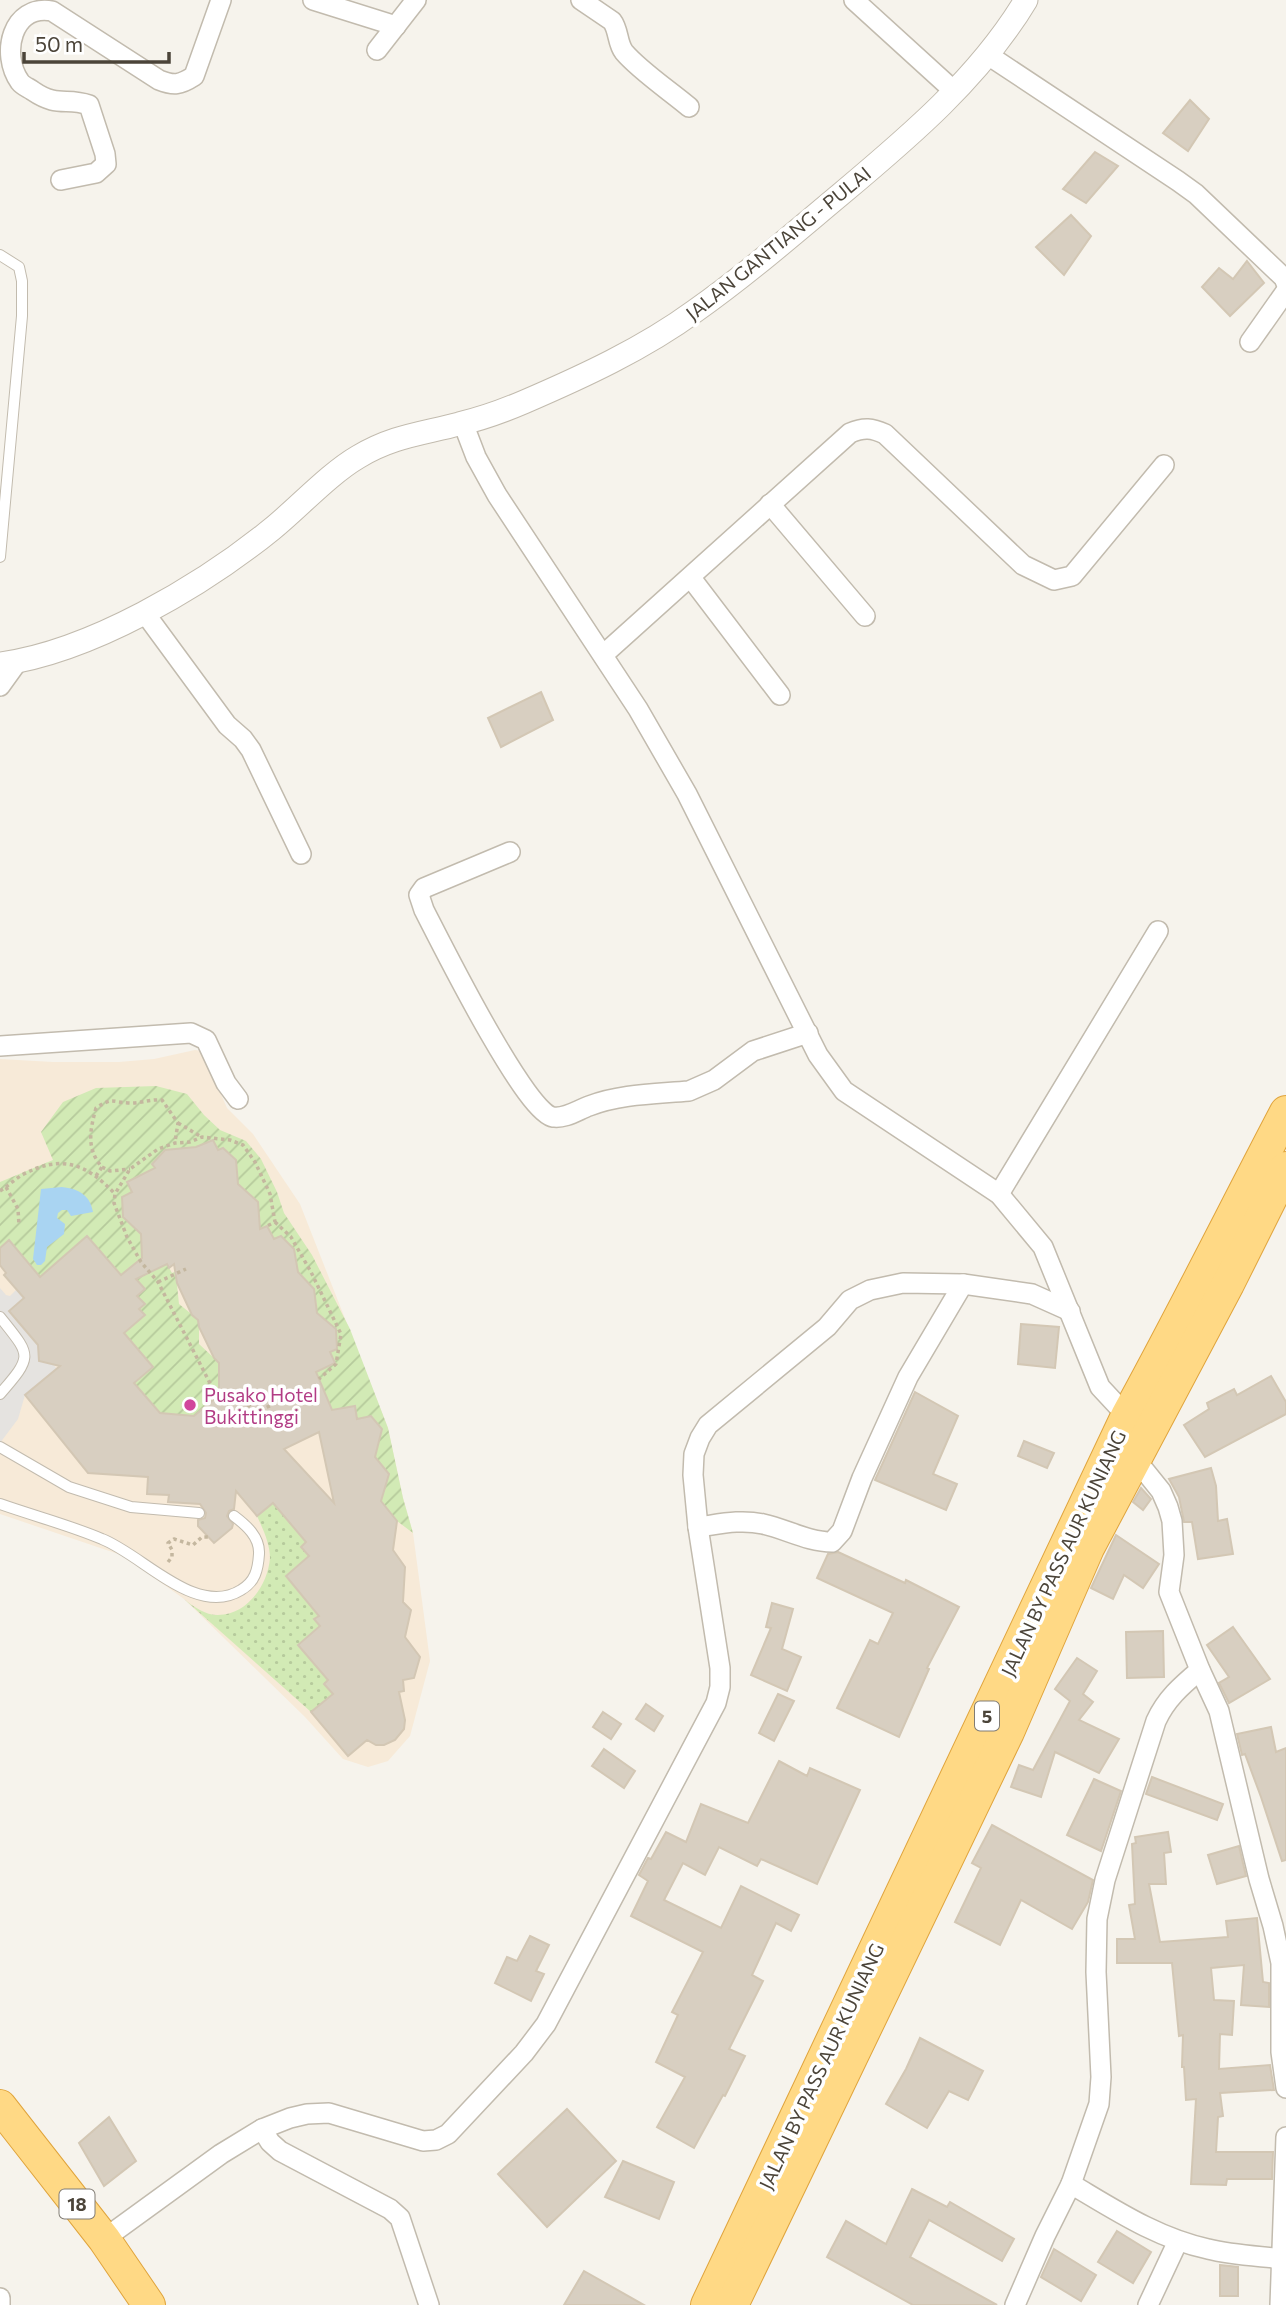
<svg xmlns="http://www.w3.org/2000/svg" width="1286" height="2305" viewBox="0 0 1286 2305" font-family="Commissioner,sans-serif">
	<defs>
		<pattern id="grass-dots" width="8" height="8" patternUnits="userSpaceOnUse" patternTransform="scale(1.75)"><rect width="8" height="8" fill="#d2eab5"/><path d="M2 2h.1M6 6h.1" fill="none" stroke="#b6ca9c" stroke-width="1.8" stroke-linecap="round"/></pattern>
		<pattern id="garden-furrows" width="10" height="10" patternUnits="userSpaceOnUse" patternTransform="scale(1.75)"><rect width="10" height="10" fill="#d2eab5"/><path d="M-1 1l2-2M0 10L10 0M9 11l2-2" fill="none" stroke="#b6ca9c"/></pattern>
	</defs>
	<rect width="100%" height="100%" fill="#f6f3ec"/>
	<path fill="#f7ead8" d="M195,1050l7,1 25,57 26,26 47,70 88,224 15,70 10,35 17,128 -20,75 -22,25 -20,6 -25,-8 -38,-42 -121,-118 -60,-43 -124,-42v-455l53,3h66l35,-3z"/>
	<path fill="url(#grass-dots)" d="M273,1503l33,39 -5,5 8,9 -23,20 33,40 -5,3 6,7 -22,19 30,35 5,14 -22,18 -127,-113c10,8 21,16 34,16 29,0 50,-30 52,-57 0,-14 -7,-29 -13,-42z"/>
	<path fill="url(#garden-furrows)" d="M156,1086l31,8 17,21 16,15 26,11 15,18 16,33 7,21 28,42 38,74 38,99 15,70 10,35 -16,-12 -11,-14 -12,3 -3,-12 12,-3 6,-21 -12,-14 -10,3 10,-15 5,-19 -11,-13 -14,3 -2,-13 -23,4 -16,-38 19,-9 -5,-11 7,-3 -26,-39 6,-3 -3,-18 -12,-13 -7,3 -5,-11 7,-4 -3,-15 -13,-13 -7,3 -7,-13 -9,4v-28l-15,-13 -8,3 1,-32 -13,-12 -5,2 -5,-10 -60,24 2,4 -27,14 4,10 -10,5 1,20 14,13 10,-6 -6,15 1,17 14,13 11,-5 5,9 13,-6 5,11 -13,7 2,19 15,12 15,5 -10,5v18l15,14 11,-6 9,47 -32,18 -42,-4 -26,-30 18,-16 -47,-17 40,-35 -6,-6 5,-5 -7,-8 8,-7 -17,-19 -7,5 -34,-39 -47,41 -31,-36 -9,7v-66l53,-22 -12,-28 22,-30 33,-14z"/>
	<path fill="#e5e3e0" d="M0,1288l6,7 4,1 6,-6 8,8 -15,13 48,58 -32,26 -7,24 -18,24z"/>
	<path fill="#a9d4f2" d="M62,1187c17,2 28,8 31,25l-22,4 -4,-6h-5l-4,3 -1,5 8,6 -1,10 -17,13 -2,14 -4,4h-4l-4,-6 8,-70z"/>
	<g fill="#d8cfc1" stroke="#d3c7b4" stroke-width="2" fill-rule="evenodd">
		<path d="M1190,100l19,19 -21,32 -25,-18z"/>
		<path d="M1095,152l23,14 -32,37 -23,-14z"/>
		<path d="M1071,215l20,21 -27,39 -28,-28z"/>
		<path d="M1247,261l17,22 -34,33 -28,-29 17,-19 14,11z"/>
		<path d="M541,692l12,28 -52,27 -13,-29z"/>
		<path d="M213,1140l5,10 5,-2 13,12 2,24 20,18 2,27 7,-3 7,13 7,-3 13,13 4,23 16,17 3,24 19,16 1,20 -7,3 5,11 -19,9 16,38 23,-4 2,13 14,-3 11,13 -7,28 14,17 -8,27 16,20 -4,29 12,17 -2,35 8,8 -6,27 15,20 -6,21 -11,2 1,11 -5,1 6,28 -1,9 -9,11 -11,5h-8l-9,-5 -19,16 -37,-44 22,-18 -9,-10 4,-4 -30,-35 22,-19 -6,-7 5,-3 -33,-40 23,-20 -8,-9 5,-5 -33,-39 -16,13 -21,-25 -2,18 -5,2 -2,5 6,8 -1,4 -18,15 -16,-17v-6l7,-2 1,-5 -6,-9 -32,-2 1,-7 -22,-1 1,-17 -60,-4 -63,-78 35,-29 -21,-5 -1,-16 -29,-34 15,-13 -20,-23 2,-2 -6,-8v-17l9,-8 31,37 47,-41 34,39 21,-17 -1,-24 -18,-17 -1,-20 10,-5 -5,-10 28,-14 -3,-4 13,-14 31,-3zM167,1264l2,4 5,-4 3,19 15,32 6,5 1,7 15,31 5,5v32l-25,21 -34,-3 -26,-30 19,-16 -29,-34 21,-18 -6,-6 6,-5 -8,-8 8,-7 -9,-10zM319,1432l15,71 -50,-54z"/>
		<path d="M1021,1324l38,3 -4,41 -37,-4z"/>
		<path d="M1271,1376l15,26v12l-81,43 -21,-32 25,-16 -2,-6 27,-14 3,6z"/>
		<path d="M915,1392l43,24 -25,58 24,10 -11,26 -71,-30z"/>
		<path d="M1024,1441l30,12 -7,15 -29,-12z"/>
		<path d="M1211,1468l5,18 2,35 9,-2 6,35 -35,5 -6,-37h-8l-5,-25 -10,-18z"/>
		<path d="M1141,1488l10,11 -8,11 -10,-8z"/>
		<path d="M1116,1535l43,29 -16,24 -19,-13 -11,24 -22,-11z"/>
		<path d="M838,1552l67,31 1,-3 53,27 -32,61 2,1 -30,68 -62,-29 33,-68 8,4 15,-31 -76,-35 11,-24z"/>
		<path d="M772,1603l21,6 -11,40 19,8 -14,34 -36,-16 20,-47 -5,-1z"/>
		<path d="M1233,1627l37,52 -41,24 -10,-20 10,-6 -22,-32z"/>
		<path d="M1163,1631l1,46 -37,1 -1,-46z"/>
		<path d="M1077,1658l20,13 -14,23 10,8 -14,18 40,19 -20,34 -44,-21 -14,45 -30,-10 8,-22 14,5 37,-69 -15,-12z"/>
		<path d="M778,1694l16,7 -20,40 -15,-8z"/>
		<path d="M646,1704l17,12 -9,15 -18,-12z"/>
		<path d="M603,1712l18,12 -10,15 -18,-12z"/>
		<path d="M1271,1727l5,25 10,-4v112l-4,1 -21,-64 -16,-43 -3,1 -5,-21z"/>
		<path d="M604,1749l31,22 -11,17 -32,-22z"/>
		<path d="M779,1761l28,15 3,-8 50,22 -43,94 -56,-25 -4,7 -38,-19 -14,28 -22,-12 -19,37 57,28 20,-42 58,29 -8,16 -15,-8 -24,52 11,6 -34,68 16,7 -20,40 -2,-1 -29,53 -37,-21 28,-50 -29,-15 22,-47 -6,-3 31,-60 -72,-36 17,-35 -9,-6 9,-17 3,1 15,-27 20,10 15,-38 47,19z"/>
		<path d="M1152,1777l71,27 -6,16 -71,-26z"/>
		<path d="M1094,1779l27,12 -20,60 -34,-16z"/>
		<path d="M992,1825l101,55 -5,22 -16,27 -51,-29 -21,45 -45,-23 26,-54 -9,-5z"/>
		<path d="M1168,1832l3,20 -7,1 2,31h-17l11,58 68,-5 -2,-16 31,-3 6,64 6,1v24l-28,-2 3,-40 -33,3 3,32 20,1 -2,34 -12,-1 -1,35 51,-4 4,25 -54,3 3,23 -5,1 -2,35h57l-1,27h-45l-1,6 -35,-1 5,-85 -10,1 -2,-33h-2l1,-32 -4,1 -7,-73h-55v-24h18l-6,-34 6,-1 -3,-60 4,-1 -1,-6z"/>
		<path d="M1239,1846l7,30 -29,8 -9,-29z"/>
		<path d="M530,1936l19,9 -13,26 8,3 -13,27 -36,-18 12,-26 10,4z"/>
		<path d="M920,2038l63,33 -15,29 -19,-9 -22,37 -41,-24 20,-35z"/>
		<path d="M567,2109l49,52 -69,66 -49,-53z"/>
		<path d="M109,2117l27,44 -32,25 -25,-43z"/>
		<path d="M623,2161l51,21 -15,37 -54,-22z"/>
		<path d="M912,2189l35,18 3,-5 64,37 -12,22 -73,-41 -19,37 87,48h-84l-86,-48 19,-36 40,23z"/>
		<path d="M1117,2231l34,21 -18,31 -35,-21z"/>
		<path d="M1054,2249l42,26 -15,26 -40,-24z"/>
		<path d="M1220,2265l18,2v29h-18z"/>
		<path d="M584,2271l60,34h-80z"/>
	</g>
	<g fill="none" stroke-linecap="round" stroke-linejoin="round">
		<g stroke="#c2bbae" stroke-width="12">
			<g id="service">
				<path d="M0,255l19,12 3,14v35l-22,241"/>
				<path d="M0,1317c31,39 34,38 0,77"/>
				<path d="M0,1447l69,40 62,20 68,6"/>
				<path d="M0,1504c34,12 69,21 102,35 41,16 94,79 139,51 14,-8 17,-20 18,-36 1,-17 -13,-29 -25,-38"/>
			</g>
		</g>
		<g stroke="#c2bbae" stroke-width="22">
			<g id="minor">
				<path d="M313,0l83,26"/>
				<path d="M581,0l31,21c7,9 5,22 12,31 15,18 46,39 65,55"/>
				<path d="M854,0l100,91"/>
				<path d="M377,50l39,-50"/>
				<path d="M988,55l190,126 18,13 88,84 2,5"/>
				<path d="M61,180l35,-7 10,-9 -1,-10 -16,-49c-23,-8 -31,3 -56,-14 -4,-3 -10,-5 -13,-9 -20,-28 -8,-78 32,-71l107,69c15,6 21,5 35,-4l27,-76"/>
				<path d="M1250,342l36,-51"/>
				<path d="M463,423l13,34 21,38 141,214 49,85 131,261 26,36 155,103 44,53 57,140 27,29"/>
				<path d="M770,504l95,112"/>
				<path d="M691,578l89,117"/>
				<path d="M144,612l83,113 16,14 8,11 50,104"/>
				<path d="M603,655l247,-222c14,-6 22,-5 35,1l138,131 31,15 18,-4 92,-111"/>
				<path d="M0,686l18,-25"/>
				<path d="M510,852l-86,36 -5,7 5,15c16,31 102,204 129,207 12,2 25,-7 36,-11 31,-12 66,-12 100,-15l25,-11 39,-29 55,-18"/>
				<path d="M0,1046l191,-13 15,7 20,43 12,16"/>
				<path d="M999,1194l159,-263"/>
				<path d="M1136,1460l25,31 7,16 4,14 2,34 -5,37 31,78 19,41 40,168 14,47 8,37v89l5,36"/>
				<path d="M698,1527c22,-3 43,-8 65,-3 23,5 45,18 69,18l10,-11 20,-53 46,-101 55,-93"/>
				<path d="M262,2129l8,13 10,9 110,58 10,9 29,87"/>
				<path d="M1071,2184l28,-80 2,-27 -5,-105 1,-53 8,-39 51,-159c10,-22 25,-35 44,-51"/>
				<path d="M104,2239l117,-85 41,-25 28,-11 17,-4 22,-1 94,28 13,-1 12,-6 76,-81 22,-29 170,-321 4,-16v-19l-22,-141 -5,-52 1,-21 6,-16 8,-13 119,-98 23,-27 20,-10 33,-7 60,1 69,10 38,17"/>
				<path d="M0,2298v7"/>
				<path d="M1015,2305l30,-69 26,-52c44,26 86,54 137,65 24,6 50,7 75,10"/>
				<path d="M1148,2305l30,-64"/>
				<path d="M1280,2305l6,-168"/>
			</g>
		</g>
		<g stroke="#c2bbae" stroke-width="25">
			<path id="tertiary" d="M0,664c90,-12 202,-78 272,-135 27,-22 57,-55 86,-72 35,-21 63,-23 101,-33 21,-5 44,-13 65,-22 58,-25 119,-53 171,-91 51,-36 98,-77 146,-117 68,-57 139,-117 185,-194"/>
		</g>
		<g stroke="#e0a43c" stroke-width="34">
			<g id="trunk">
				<path d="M0,2106l104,133 45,66"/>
				<path d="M707,2305l420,-889c55,-100 106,-203 159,-304"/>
				<path d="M732,2305l276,-573 80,-184 140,-264 58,-116"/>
			</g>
		</g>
		<g stroke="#c4b79f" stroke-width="3.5" stroke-dasharray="3.5 3.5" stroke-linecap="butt">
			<path d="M178,1123l22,13"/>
			<path d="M102,1167l8,4 20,-2"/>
			<path d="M96,1176l6,-9c-16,-18 -12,-37 -6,-59 17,-11 15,-6 32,-5 12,1 21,-4 34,-3l16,23 -3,19"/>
			<path d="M6,1187l12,22 1,16"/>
			<path d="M0,1191c8,-5 15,-12 22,-16 39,-21 64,-12 93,19"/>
			<path d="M275,1222l16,15 20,35 30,62 -5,30 -17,15"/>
			<path d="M158,1282l28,-13"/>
			<path d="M228,1398l15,3 10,8 12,-1 11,-5"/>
			<path d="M230,1402l-16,-11 -56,-109 -17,-20 -14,-25 -13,-34 1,-9 15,-25 28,-20 17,-6 15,-1 12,-5 28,3 13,5 12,17 15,32 5,28 -8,4"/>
			<path d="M168,1562l4,-5v-7l-4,-7 6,-4 19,6 9,-8h7"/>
		</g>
		<use href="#service" stroke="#fff" stroke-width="10"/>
		<use href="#minor" stroke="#fff" stroke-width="19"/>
		<use href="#tertiary" stroke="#fff" stroke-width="23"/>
		<use href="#trunk" stroke="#ffd985" stroke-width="32"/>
	</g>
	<circle fill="#d1479c" stroke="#fff" stroke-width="2.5" cx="190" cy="1405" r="7"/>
	<g text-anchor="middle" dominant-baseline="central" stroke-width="7" stroke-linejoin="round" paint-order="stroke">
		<g fill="#fff" stroke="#817c74" stroke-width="2">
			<rect x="975" y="1701.5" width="24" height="29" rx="5"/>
			<rect x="59.5" y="2189.5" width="35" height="29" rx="5"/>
		</g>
		<g font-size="18" font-weight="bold" fill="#4b4439">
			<text x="987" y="1716">5</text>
			<text x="77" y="2204">18</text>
		</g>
		<g font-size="19" fill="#4b4439" stroke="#fff">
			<text transform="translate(778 243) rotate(-39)">JALAN GANTIANG - PULAI</text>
			<text transform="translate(1063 1553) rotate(-65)">JALAN BY PASS AUR KUNIANG</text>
			<text transform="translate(821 2066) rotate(-65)">JALAN BY PASS AUR KUNIANG</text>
		</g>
		<g font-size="19" fill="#b23c85" stroke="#fff" text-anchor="start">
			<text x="204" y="1394">Pusako Hotel<tspan x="204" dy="22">Bukittinggi</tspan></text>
		</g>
	</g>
	<path d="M24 52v10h145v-10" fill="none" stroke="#4b4439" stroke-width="3.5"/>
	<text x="35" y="52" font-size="21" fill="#4b4439" stroke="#ffffff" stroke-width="5" paint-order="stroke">50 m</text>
</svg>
